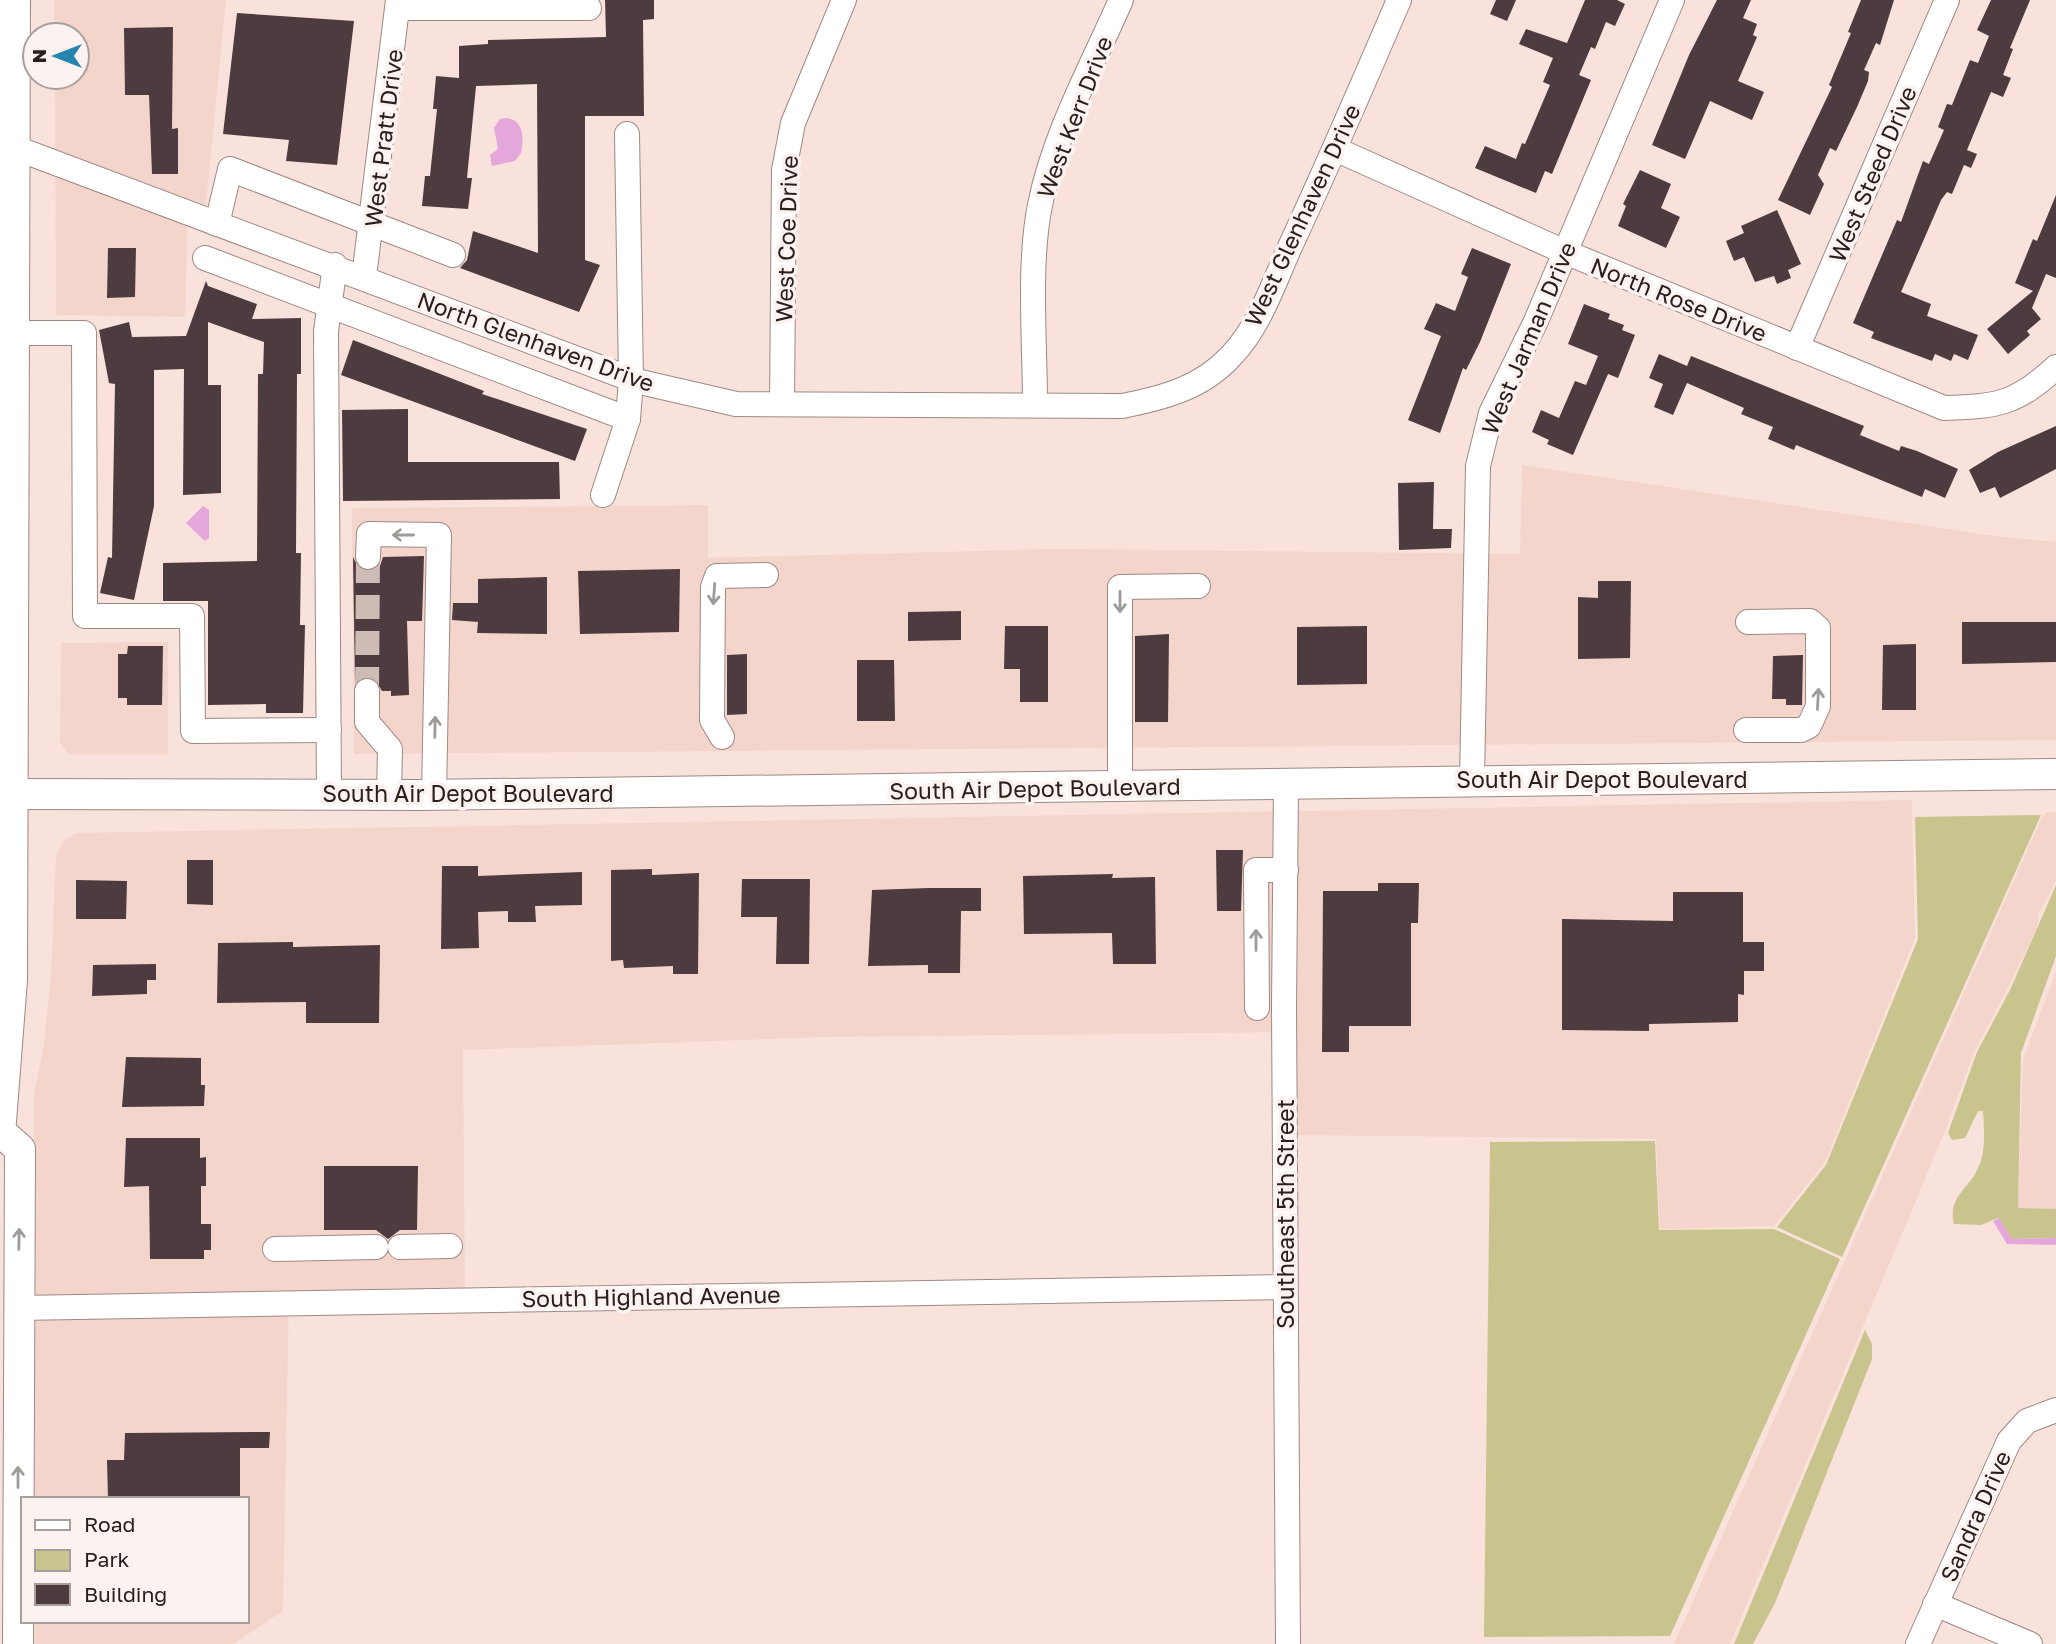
<svg xmlns="http://www.w3.org/2000/svg" width="2056" height="1644" viewBox="0 0 2056 1644" font-family="'Golos Text',sans-serif">
	<rect width="100%" height="100%" fill="#f9e2db"/>
	<g fill="#f4d5cc">
		<path d="M54,0h172l-20,205 -18,-7 -3,119 -129,-2 -1,-238h22v-42h-23z"/>
		<path d="M1522,465l472,71 62,6v198l-1702,14 -2,-246 356,-3v53l350,-9 462,5z"/>
		<path d="M168,642v112h-99l-9,-11 1,-100z"/>
		<path d="M1912,800l3,138 -90,224 -51,64 -114,3 -4,-90 -361,-4 -1,-103 -466,5 -365,13 2,242 -176,3 -6,316 -50,33h-198v-23h212v-122h-213v-405l10,-50 7,-70 5,-119 8,-14 12,-8z"/>
		<path d="M2048,812h8v69l-17,32 -3,17 -27,56 -34,64 -30,81 -215,513h-56l369,-829z"/>
		<path d="M2056,972v237l-38,-1 5,-149z"/>
	</g>
	<g fill="#c9c48e">
		<path d="M2041,815l-199,442 -65,-30 49,-62 92,-226 -3,-122z"/>
		<path d="M2056,885v71l-35,97 -3,155 38,1v29l-44,1 -14,-21 -17,7 -27,-1c-7,-28 16,-35 25,-58 7,-15 5,-39 4,-55h-5l-13,27 -13,2 -4,-7 29,-81 34,-64z"/>
		<path d="M1655,1141l4,89 115,-1 66,30 -170,377 -186,1 6,-495z"/>
		<path d="M1865,1330l7,14v15l-97,244 -22,41h-19z"/>
	</g>
	<g fill="#e4a7db">
		<path d="M506,118c18,2 18,20 15,35l-6,8 -23,5 -2,-11 8,-6 -4,-21 6,-9z"/>
		<path d="M203,506l6,4v28l-4,3 -19,-18z"/>
		<path d="M1999,1218l13,21 44,-1v7l-49,-1 -14,-23z"/>
	</g>
	<g fill="#4e3b3f">
		<path d="M605,0h49v19l-11,1 1,96h-59v144l15,5 -21,47 -119,-44 7,-8 6,-29 65,22 -1,-169 -61,2 -9,92h5l-4,31 -46,-3 3,-30h5l7,-67h-4l3,-33 23,2v-32l29,-2v-4l118,-3z"/>
		<path d="M1496,0h20l-9,21 -17,-7z"/>
		<path d="M1585,0h32l8,4 -10,22 -9,-4 -11,27 -4,-2 -12,28 12,5 -39,94 -7,-3 -9,22 -61,-25 10,-22 31,13 6,-16 3,1 25,-59 -7,-3 10,-24 -34,-14 7,-15 41,14z"/>
		<path d="M1717,0h34l-8,18 14,6 -4,11 4,2 -19,44 26,11 -12,28 -42,-19 -25,58 -33,-14 37,-90z"/>
		<path d="M1861,0h33l-14,45 -4,-2 -12,27 5,2 -1,9 -11,26 -21,44 -6,-3 -12,27 6,9 -14,31 -32,-15 54,-113 -3,-2 22,-52 -3,-1z"/>
		<path d="M1991,0h39l-20,48 3,1 -10,26 8,3 -8,19 -12,-5 -24,58 10,4 -6,14 -7,-3 -12,29 -5,-2 -6,8 -40,92 30,12 -4,12 51,19 -10,25 -14,-6 -3,7 -16,-7 -3,7 -61,-23 3,-6 -21,-9 44,-103 4,2 22,-61 6,3 15,-34 -6,-3 9,-23 5,1 18,-45 8,3 11,-27 -12,-6z"/>
		<path d="M237,13l117,8 -17,144 -51,-4 3,-21 -66,-6z"/>
		<path d="M173,27l-1,102 6,-1v46h-26l-3,-79h-24l-1,-67z"/>
		<path d="M1640,170l31,14 -10,24 19,9 -14,31 -48,-22 8,-20 -3,-2z"/>
		<path d="M2056,195v83l-10,-4 -14,34 9,11 -14,12 3,4 -22,19 -21,-25 46,-38 -18,-8 18,-44 4,2z"/>
		<path d="M1777,210l24,54 -13,6 3,8 -14,6 -3,-8 -19,6 -11,-25 -10,4 -8,-20 18,-8 -3,-7z"/>
		<path d="M108,248h28l-1,49 -28,1z"/>
		<path d="M1472,248l39,16 -31,78 -14,28 -3,-2 -23,65 -32,-13 33,-84 -17,-7 12,-26 19,8 13,-34 -7,-3z"/>
		<path d="M206,281l2,5 49,18 -5,15 49,-1v56h-4l-1,179h5l-1,72h5l-2,88h-37v-9l-58,1v-104h-45v-38l94,-2 1,-187h5l1,-32 -56,-20v63h13v108l-38,2 1,-126 -30,1v136l-20,94 -34,-7 8,-36 4,1 3,-174 -6,-1 -10,-53 30,-8 3,15 54,-1z"/>
		<path d="M1584,304l26,10 -2,5 16,6 -2,5 13,5 -17,43 -10,-4 -35,81 -26,-11 2,-4 -17,-8 9,-22 18,8 16,-37 11,4 12,-29 -30,-12z"/>
		<path d="M353,340l131,51 -2,3 105,35 -12,32 -234,-86z"/>
		<path d="M1659,354l28,12 4,-10 173,70 -4,9 39,16 2,-5 16,5 41,18 -13,29 -20,-9 -3,8 -126,-52 -2,5 -26,-11 5,-12 -32,-13 3,-6 -57,-25 -14,32 -19,-8 9,-23 -14,-6z"/>
		<path d="M408,409v53h151l1,37 -217,2 -1,-91z"/>
		<path d="M2056,426v43l-56,29 -5,-11 -15,6 -11,-23 29,-18z"/>
		<path d="M1434,482l-1,47h19l-1,19 -52,2 -1,-67z"/>
		<path d="M424,556l-2,65h-15l2,74 -18,1v-5h-9l-8,-13 -8,-2 -11,6 -2,-125 6,12 9,3 12,-6 3,-9z"/>
		<path d="M680,569l-1,63 -99,2 -2,-63z"/>
		<path d="M547,577v57l-70,-1 1,-11 -26,-2 1,-17h25v-24z"/>
		<path d="M1598,581h33l-1,77 -52,1v-62l20,1z"/>
		<path d="M961,611v29l-53,1v-29z"/>
		<path d="M1962,622h94v40l-94,2z"/>
		<path d="M1005,626h43v76h-28v-33h-16z"/>
		<path d="M1367,626v58l-70,1v-58z"/>
		<path d="M1169,634l-1,88h-33v-86z"/>
		<path d="M1916,644v66h-34l1,-65z"/>
		<path d="M128,646h35l-1,59h-35v-7h-9v-44h9z"/>
		<path d="M747,654v60l-20,1v-60z"/>
		<path d="M1803,655l-1,50h-16v-6h-14l1,-43z"/>
		<path d="M857,660h37l1,61h-38z"/>
		<path d="M1216,850h27l-2,61h-24z"/>
		<path d="M187,860h26v45l-26,-1z"/>
		<path d="M442,866h36v10l104,-4v33l-47,1 1,16h-28v-11l-30,1 1,36 -38,1z"/>
		<path d="M652,869v6l47,-2 -1,101h-25v-8l-49,2 -1,-8 -12,1v-91z"/>
		<path d="M1113,874l-1,4 43,-1 1,87h-43l-1,-31 -88,1 -1,-58z"/>
		<path d="M742,879h68l-1,85h-33l1,-47h-36z"/>
		<path d="M76,880l51,1 -1,38h-50z"/>
		<path d="M1378,883h41l-1,40h-7v103h-62v26h-27l1,-161h55z"/>
		<path d="M929,888h52v23h-20l-1,62h-32v-8l-60,1 4,-76z"/>
		<path d="M1673,892h70v50h21v29h-20v24l-6,-1v28l-89,2v7l-87,-1v-111l111,2z"/>
		<path d="M293,942v5l87,-2 -1,78h-73v-21l-89,1 1,-60z"/>
		<path d="M156,964v16h-9v14l-55,2 1,-31z"/>
		<path d="M126,1057l75,1v27h4l-1,21 -82,1z"/>
		<path d="M126,1138h74v20l6,-1v29h-5v38h10v26h-7v9h-54l-1,-73 -25,1z"/>
		<path d="M324,1166h94l-1,64h-17l-12,9 -12,-9h-52z"/>
		<path d="M270,1432l-1,16h-29v51h-132l-1,-39h17l1,-27z"/>
	</g>
	<g fill="none" stroke-linecap="round" stroke-linejoin="round">
		<path stroke="#cfbbb5" stroke-width="24" stroke-dasharray="24 12" stroke-linecap="butt" d="M367,691l1,-134"/>
		<g stroke="#9e8983" stroke-width="26">
			<g id="minor">
				<path d="M398,8h191"/>
				<path d="M13,147l623,234 100,23 386,2c41,-8 80,-18 109,-50 28,-29 42,-71 58,-107 38,-82 74,-165 110,-249"/>
				<path d="M1335,149l230,103 379,156c54,-2 71,-3 112,-41"/>
				<path d="M217,224l13,-55 223,86"/>
				<path d="M205,258l423,161"/>
				<path d="M364,277l34,-277"/>
				<path d="M14,333h70l1,283h107l1,115 136,-1"/>
				<path d="M1797,348l150,-348"/>
				<path d="M782,404l2,-234 9,-47 51,-123"/>
				<path d="M1035,404c0,-61 -7,-140 5,-199 14,-71 52,-139 81,-205"/>
				<path d="M603,495l25,-76 3,-39 -4,-246"/>
				<path d="M368,557l1,-23 70,1 -5,260"/>
				<path d="M367,691v31l23,27 -1,47"/>
				<path d="M1746,730h55l8,-4 9,-20v-78l-8,-7 -62,1"/>
				<path d="M722,737l-10,-17 1,-133 4,-11 49,-1"/>
				<path d="M1472,780l6,-314 13,-53 45,-92 136,-321"/>
				<path d="M1286,785l-2,223 4,636"/>
				<path d="M1120,787v-200l78,-1"/>
				<path d="M329,794l-3,-463 9,-66"/>
				<path d="M1257,1008l-1,-138h30"/>
				<path d="M400,1247l50,-1"/>
				<path d="M275,1249l101,-2"/>
				<path d="M18,1308l1266,-21"/>
				<path d="M1935,1604l95,40"/>
				<path d="M1918,1644l91,-203 18,-20 29,-11"/>
			</g>
		</g>
		<g stroke="#9e8983" stroke-width="32">
			<g id="major">
				<path d="M0,794l422,1 1634,-21"/>
				<path d="M2,1133l18,16 -2,495"/>
				<path d="M0,1134l12,-154 3,-980"/>
			</g>
		</g>
		<use href="#minor" stroke="#fff" stroke-width="24"/>
		<use href="#major" stroke="#fff" stroke-width="30"/>
	</g>
	<defs><path id="oneway-shaft" d="M-6 0H5M1.5-3L5.5 0L1.5 3" fill="none" stroke-width="1.6" stroke-linecap="round" stroke-linejoin="round" transform="scale(1.75)"/></defs>
	<g stroke="#9e9b99">
		<use href="#oneway-shaft" transform="translate(403 535) rotate(-180)"/>
		<use href="#oneway-shaft" transform="translate(714 594) rotate(94)"/>
		<use href="#oneway-shaft" transform="translate(1120 602) rotate(90)"/>
		<use href="#oneway-shaft" transform="translate(1818 699) rotate(-87)"/>
		<use href="#oneway-shaft" transform="translate(435 727) rotate(-89)"/>
		<use href="#oneway-shaft" transform="translate(1256 940) rotate(-90)"/>
		<use href="#oneway-shaft" transform="translate(19 1239) rotate(-89)"/>
		<use href="#oneway-shaft" transform="translate(18 1477) rotate(-90)"/>
	</g>
	<g text-anchor="middle" dominant-baseline="central" stroke-width="7" stroke-linejoin="round" paint-order="stroke">
		<g font-size="23" fill="#28201d" stroke="#fcf3f0">
			<text transform="translate(1074 117) rotate(-69)">West Kerr Drive</text>
			<text transform="translate(383 138) rotate(-83)">West Pratt Drive</text>
			<text transform="translate(1872 174) rotate(-67)">West Steed Drive</text>
			<text transform="translate(1302 215) rotate(-65)">West Glenhaven Drive</text>
			<text transform="translate(786 239) rotate(-88)">West Coe Drive</text>
			<text transform="translate(1679 299) rotate(22)">North Rose Drive</text>
			<text transform="translate(1528 338) rotate(-67)">West Jarman Drive</text>
			<text transform="translate(536 341) rotate(20)">North Glenhaven Drive</text>
			<text x="1602" y="779">South Air Depot Boulevard</text>
			<text transform="translate(1035 788) rotate(-1)">South Air Depot Boulevard</text>
			<text x="468" y="793">South Air Depot Boulevard</text>
			<text transform="translate(1285 1214) rotate(-90)">Southeast 5th Street</text>
			<text transform="translate(651 1296) rotate(-1)">South Highland Avenue</text>
			<text transform="translate(1975 1516) rotate(-66)">Sandra Drive</text>
		</g>
	</g>
	<rect x="21" y="1497" width="228" height="126" fill="#fcf3f0" stroke="#a79f9c" stroke-width="2"/>
	<rect x="35" y="1520" width="35" height="10" fill="#ffffff" stroke="#a79f9c" stroke-width="2"/>
	<text x="84" y="1532" font-size="21" fill="#28201d">Road</text>
	<rect x="35" y="1550" width="35" height="21" fill="#c9c48e" stroke="#a79f9c" stroke-width="2"/>
	<text x="84" y="1567" font-size="21" fill="#28201d">Park</text>
	<rect x="35" y="1584" width="35" height="21" fill="#4e3b3f" stroke="#a79f9c" stroke-width="2"/>
	<text x="84" y="1602" font-size="21" fill="#28201d">Building</text>
	<g transform="translate(56 56) rotate(270)"><circle r="33" fill="#fcf3f0" stroke="#a79f9c" stroke-width="2"/>
	<path d="M0-5L12 26L0 18L-12 26Z" fill="#2584b0"/>
	<text y="-10" font-size="19" font-weight="bold" text-anchor="middle" fill="#28201d">N</text>
	</g>
</svg>
